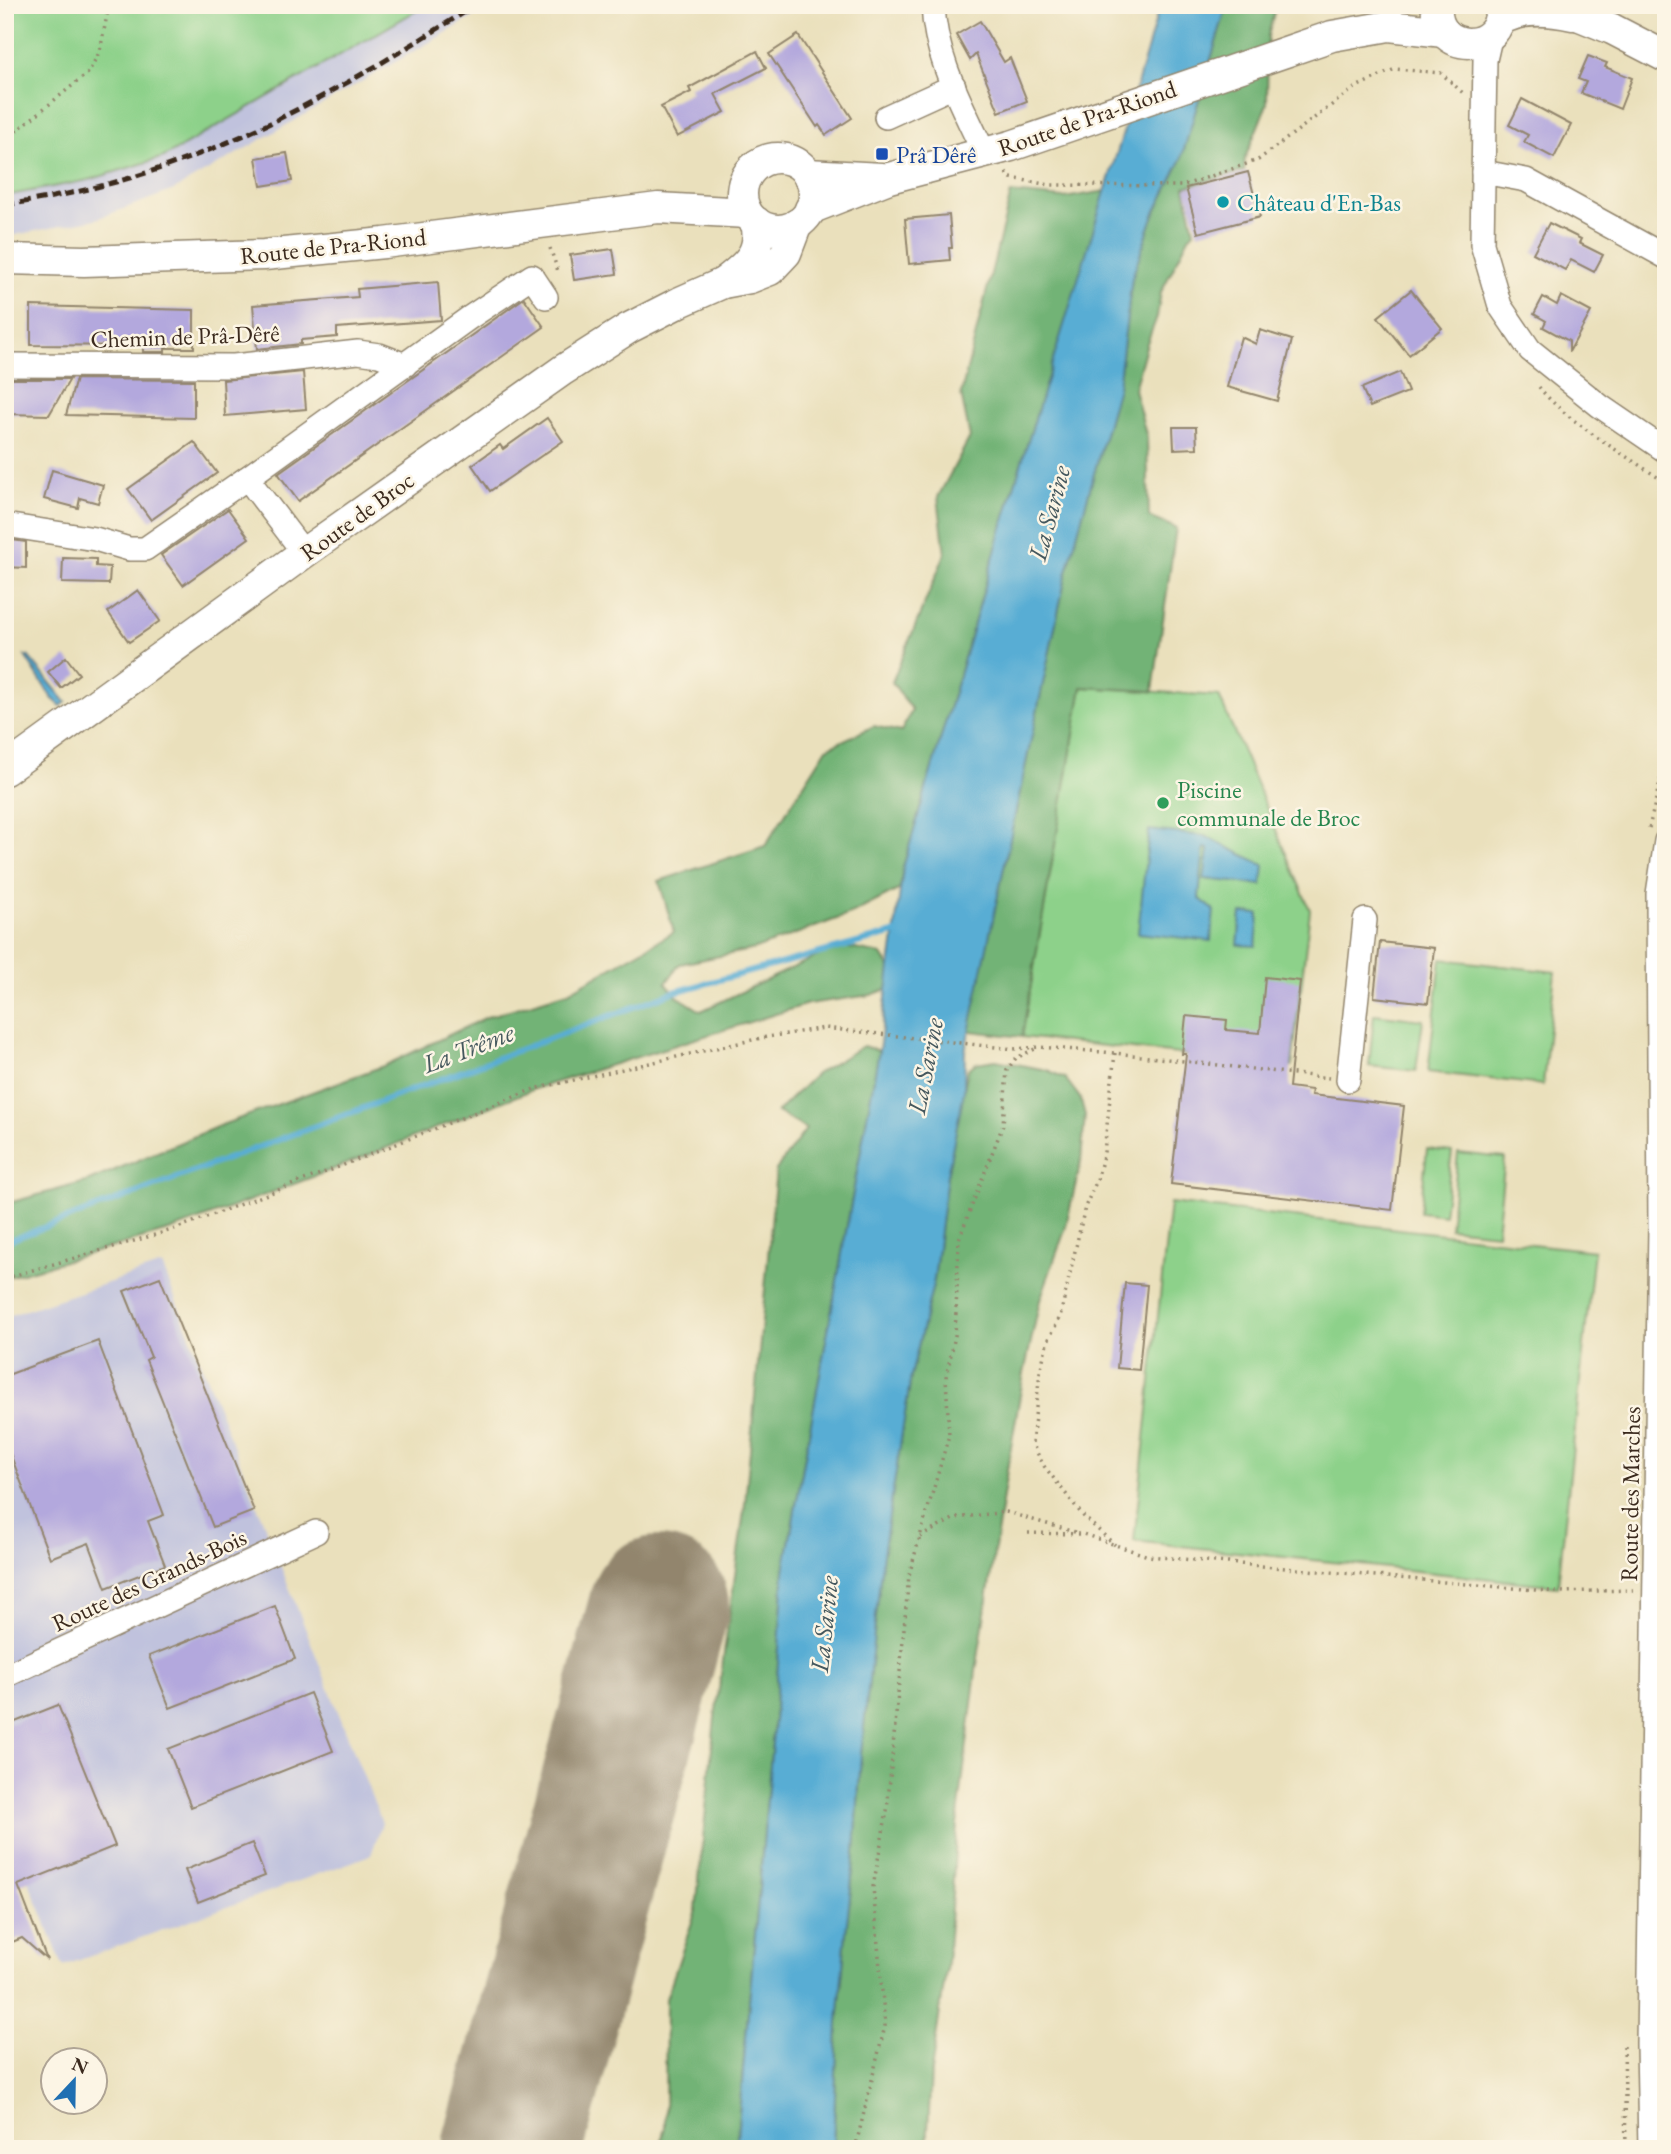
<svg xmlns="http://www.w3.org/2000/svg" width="1671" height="2154" viewBox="0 0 1671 2154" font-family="'EB Garamond',serif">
	<rect width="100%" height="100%" fill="#fcf5e5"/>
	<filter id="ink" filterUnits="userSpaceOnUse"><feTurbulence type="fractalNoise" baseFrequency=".0143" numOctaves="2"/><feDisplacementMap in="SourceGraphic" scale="14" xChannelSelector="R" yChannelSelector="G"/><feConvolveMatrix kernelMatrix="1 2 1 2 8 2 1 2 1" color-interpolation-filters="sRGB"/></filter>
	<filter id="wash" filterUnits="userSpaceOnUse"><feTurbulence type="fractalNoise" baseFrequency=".00686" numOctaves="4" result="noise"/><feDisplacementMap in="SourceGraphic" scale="28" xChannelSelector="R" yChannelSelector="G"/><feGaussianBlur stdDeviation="1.57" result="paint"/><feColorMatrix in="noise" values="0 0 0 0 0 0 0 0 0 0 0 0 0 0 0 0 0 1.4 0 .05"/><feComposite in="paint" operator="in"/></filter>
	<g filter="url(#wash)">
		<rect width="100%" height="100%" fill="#eae0bc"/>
		<g fill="#c0c2dd">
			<path d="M426,5h68l-320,185 -78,29 -91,18v-41l159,-39z"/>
			<path d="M162,1265l220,558 -11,32 -308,111 -58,-143v-506z"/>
		</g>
		<g fill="#8dd18a" stroke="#647e54" stroke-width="2">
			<path d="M5,5h421l-262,152 -75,23 -84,16z"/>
			<path d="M1082,687l137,9 91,214 -18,156 -270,-29z"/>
			<path d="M1441,959l114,13 -12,113 -115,-13z"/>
			<path d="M1374,1014l49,6 -7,51 -47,-5z"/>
			<path d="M1427,1149l25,3 -8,63 -24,-3z"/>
			<path d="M1458,1153l47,5 -8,75 -47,-5z"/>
			<path d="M1170,1203l424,48 -36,335 -424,-45z"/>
		</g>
		<g fill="#72b376" stroke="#566e4a" stroke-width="2">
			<path d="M1227,5h49l-8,31 -1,68 -22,54 -1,13 -59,16 9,45 -5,5 -28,55 -4,25 -10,26 -13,46 13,49 2,79 27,11 -23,163 -71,-4 -60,350 -53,-6 97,-456 52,-188 14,-109 21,-61 27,-54z"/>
			<path d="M1106,191l-96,309 -107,368 -3,21 -47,24 -98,36 -75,15 -14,19 11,13 24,15 138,-65 42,8 10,15 -3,20 -17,6 -63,9 -274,85 -203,81 -159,60 -167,48v-74l84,-23 130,-55 167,-61 101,-48 81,-25 106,-60 -15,-51 106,-35 62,-98 47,-22 27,6 11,-22 -20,-28 53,-128 -7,-57 32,-60 -9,-43 50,-201 53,5z"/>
			<path d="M863,1046l16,5 -95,520 -9,138 -39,440h-77l6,-22 1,-128 30,-89 19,-193 30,-213 31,-334 30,-41 -29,-17 39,-38z"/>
			<path d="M996,1060l51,10 18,8 15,20 5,17 -4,46 -16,69 -25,70 -17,78 -16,92 -31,201 -19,154 -10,139 -16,108 -4,77h-94l5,-126 8,-91 9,-80 6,-98 21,-193 29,-185 23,-96 13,-105 21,-106 8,-6z"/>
		</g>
		<g fill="#58add4" stroke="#4a6c79" stroke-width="2">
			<path d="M1160,5h67l-47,158 -27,54 -21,61 -14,109 -52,188 -101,476 -1,41 -17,83 -13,105 -23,96 -29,185 -21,193 -6,98 -9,80 -8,91 -5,126h-97l39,-440 9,-138 95,-520 24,-183 107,-368 114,-370z"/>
			<path d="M25,656h3l38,46 -5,4 -9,-8z"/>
			<path d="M1149,830l56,6 59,29 -2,20 -58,-6 4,-30 -4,-1 -5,50 15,12 -3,31 -73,-8z"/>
			<path d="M1241,913l18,1 -3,32 -18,-1z"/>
		</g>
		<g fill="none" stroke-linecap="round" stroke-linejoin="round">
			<path stroke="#58add4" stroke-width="6" d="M5,1242l669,-250 228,-61"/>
			<path stroke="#92856d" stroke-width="140" d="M512,2149l147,-543"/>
		</g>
		<g id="blocks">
			<g fill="#b3a8dd">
				<path d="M980,21l24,41 6,-4 17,43 -28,11 -23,-58 -6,6 -14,-25z"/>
				<path d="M798,35l54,83 -26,17 -7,-10 -2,2 -48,-73z"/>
				<path d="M757,51l9,17 -51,26 10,18 -48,25 -16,-30 30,-15 -2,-4z"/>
				<path d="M1588,56l19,7 -2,4 27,11 -12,31 -39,-16 5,-11 -8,-3z"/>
				<path d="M1522,99l49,26 -17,33 -30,-16 4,-7 -19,-10z"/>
				<path d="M287,153l5,28 -31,5 -5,-28z"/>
				<path d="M1248,172l12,45 -62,16 -12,-45z"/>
				<path d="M949,215l3,33h-3l1,12 -41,4 -4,-45z"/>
				<path d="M1549,223l32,16 -2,4 24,12 -9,17 -23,-12 -6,10 -32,-17z"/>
				<path d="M613,249l4,25 -43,6 -4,-25z"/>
				<path d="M438,282l3,38 -104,8v9l-36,3v4l-44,5 -4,-44 105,-8 -1,-8z"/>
				<path d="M1411,290l31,38 -33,27 -31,-38z"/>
				<path d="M1561,296l30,16 -22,40v-11l-26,-14 3,-6 -12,-7 9,-17 14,8z"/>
				<path d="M524,298l20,29 -246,174 -20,-28z"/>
				<path d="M31,306l163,4v38h-29v4h-22v-6l-112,-1z"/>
				<path d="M1260,330l32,10 -15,61 -50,-14 14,-50 15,7z"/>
				<path d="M303,372l3,37 -81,7 -2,-36z"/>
				<path d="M1400,372l8,20 -38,15 -8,-19z"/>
				<path d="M5,379h65l-21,36 -44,-1z"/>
				<path d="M76,379l118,1v38l-128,-3z"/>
				<path d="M547,418l16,23 -73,50 -18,-26 28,-20 3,4z"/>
				<path d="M1173,427h23l1,21 -23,1z"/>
				<path d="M194,442l23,31 -66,47 -23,-31z"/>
				<path d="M52,470l51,15 -5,18 -18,-5 -2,10 -34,-9z"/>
				<path d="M228,509l21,29 -66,47 -22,-30z"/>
				<path d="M5,539l21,3v26l-21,-1z"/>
				<path d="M63,558l33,1v7l14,1 -1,17 -47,-1z"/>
				<path d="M138,590l22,31 -31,21 -21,-30z"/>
				<path d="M66,657l13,17 -18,14 -13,-16z"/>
				<path d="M1380,942l54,6 -6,55 -54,-6z"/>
				<path d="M1265,977l35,4 -11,106 23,3 -1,5 93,11 -12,104 -221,-26 15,-130h-4l4,-38 41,4 -1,10 34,3z"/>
				<path d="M160,1277l94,234 -41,16 -67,-167 5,-3 -27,-66z"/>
				<path d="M1125,1283l22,2 -8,85 -22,-2z"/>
				<path d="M98,1341l66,174 -16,6 17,44 -59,23 -17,-45 -39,15 -45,-118v-64z"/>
				<path d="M275,1606l20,53 -125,49 -21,-52z"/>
				<path d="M310,1693l23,58 -142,56 -23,-58z"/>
				<path d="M58,1705l57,141 -97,39 29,75 -25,-22 -17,7v-219z"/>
				<path d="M252,1843l13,33 -67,26 -13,-32z"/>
			</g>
		</g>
	</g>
	<g filter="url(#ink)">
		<use href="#blocks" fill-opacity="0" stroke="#92856d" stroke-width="2"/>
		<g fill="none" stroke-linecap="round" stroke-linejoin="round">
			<g stroke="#92856d" stroke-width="26">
				<g id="minor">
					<path d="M933,5c2,54 29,100 51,148"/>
					<path d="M1491,34l-6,26 -3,184 18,62 30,44 70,56 66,45"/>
					<path d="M886,117l68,-31"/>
					<path d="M1483,172l43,8 140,77"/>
					<path d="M5,365l229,1 124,-14 21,3 26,10"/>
					<path d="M247,478l222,-160 63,-42 14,21"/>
					<path d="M5,525l90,14 34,10h16l102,-71 57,75"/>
					<path d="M1348,1080l17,-160"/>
					<path d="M5,1676l311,-144"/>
					<path d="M1650,2149l-2,-105 12,-817 -2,-333 8,-53"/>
				</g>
			</g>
			<g stroke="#92856d" stroke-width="33">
				<g id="major">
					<path d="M1437,5c-5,51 69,50 63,0"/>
					<path d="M1553,5l59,24 54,28"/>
					<path d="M1499,21c22,-14 50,-11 74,-6"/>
					<circle cx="778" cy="194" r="36"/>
					<path d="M807,174l75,4"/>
					<path d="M810,209l79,-31 122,-32 321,-110 57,-10 55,6"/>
					<path d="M5,259l79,2 180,-6 120,-12 274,-35 89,5"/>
					<path d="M723,283c23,-18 40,-29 33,-61"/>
					<path d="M5,770l299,-217 259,-183 66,-42 51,-26 43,-19 27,-5 20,-8 16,-17 11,-29"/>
				</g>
			</g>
			<g stroke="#92856d" stroke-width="3.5" stroke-dasharray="2 5" stroke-linecap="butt">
				<path d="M5,140l83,-67 12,-22 9,-46"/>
				<path d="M1006,173l5,5 39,7 132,1 76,-26 98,-73 39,-18 46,4 22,20"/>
				<path d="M550,248l9,26"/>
				<path d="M1539,387c28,36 89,69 127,96"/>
				<path d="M1649,828l17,-72"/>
				<path d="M1115,1053l-11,99 -7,28 -12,27 -25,110 -13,26 -7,29 -8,71 12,23 40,51 31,28"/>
				<path d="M5,1278l167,-48 159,-60 203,-81 227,-51 64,-10 189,21 25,-2 76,6 214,25"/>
				<path d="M1028,1533l55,1 65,22 410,36 75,-2"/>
				<path d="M920,1537l35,-19 51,-6 72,21"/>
				<path d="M1624,2046l2,103"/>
				<path d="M855,2149l30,-123 -12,-139 14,-76 22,-236 40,-140 -3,-58 9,-41 4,-97 44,-114 4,-55 9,-12 21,-10"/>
			</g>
			<use href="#minor" stroke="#fff" stroke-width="23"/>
			<use href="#major" stroke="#fff" stroke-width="30"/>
			<path stroke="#3b2a1e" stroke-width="5" stroke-dasharray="10 5" stroke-linecap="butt" d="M5,205c185,-26 316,-103 471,-200"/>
		</g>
	</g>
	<rect fill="#1a4fb4" stroke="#fcf5e5" stroke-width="2.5" x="875" y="147" width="14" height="14" rx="3.5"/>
	<circle fill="#0f9aa8" stroke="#fcf5e5" stroke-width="2.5" cx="1223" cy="202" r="7"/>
	<circle fill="#2e9e5b" stroke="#fcf5e5" stroke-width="2.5" cx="1163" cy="803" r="7"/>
	<g text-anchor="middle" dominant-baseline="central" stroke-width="5" stroke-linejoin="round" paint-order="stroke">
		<g font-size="24" fill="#3b2a1e" stroke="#fcf5e5">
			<text transform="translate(1087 118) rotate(-19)">Route de Pra-Riond</text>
			<text transform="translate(333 246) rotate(-6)">Route de Pra-Riond</text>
			<text transform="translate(185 336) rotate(-2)">Chemin de Prâ-Dêrê</text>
			<text transform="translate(357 516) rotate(-36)">Route de Broc</text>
			<text transform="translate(1630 1494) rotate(-89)">Route des Marches</text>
			<text transform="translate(149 1580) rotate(-25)">Route des Grands-Bois</text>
		</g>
		<g font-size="24" fill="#164399" stroke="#fcf5e5" text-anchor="start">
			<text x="896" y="154">Prâ Dêrê</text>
		</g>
		<g font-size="24" fill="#0d838f" stroke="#fcf5e5" text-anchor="start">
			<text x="1237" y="202">Château d'En-Bas</text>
		</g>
		<g font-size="24" fill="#27864d" stroke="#fcf5e5" text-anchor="start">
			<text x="1177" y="789">Piscine<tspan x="1177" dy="28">communale de Broc</tspan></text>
		</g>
		<g font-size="26" font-style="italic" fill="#45585e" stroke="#fcf5e5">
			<text transform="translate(1049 513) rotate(-75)">La Sarine</text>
			<text transform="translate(468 1048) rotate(-21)">La Trême</text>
			<text transform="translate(925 1066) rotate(-79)">La Sarine</text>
			<text transform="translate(824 1624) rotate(-84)">La Sarine</text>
		</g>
	</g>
	<rect width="1671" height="2154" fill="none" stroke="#fcf5e5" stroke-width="28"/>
	<g transform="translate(74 2081) rotate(22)"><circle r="33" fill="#fcf5e5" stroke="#afa495" stroke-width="2"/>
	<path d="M0-5L12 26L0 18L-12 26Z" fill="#1f6fb2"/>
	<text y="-10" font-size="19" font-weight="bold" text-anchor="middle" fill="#3b2a1e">N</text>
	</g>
</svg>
